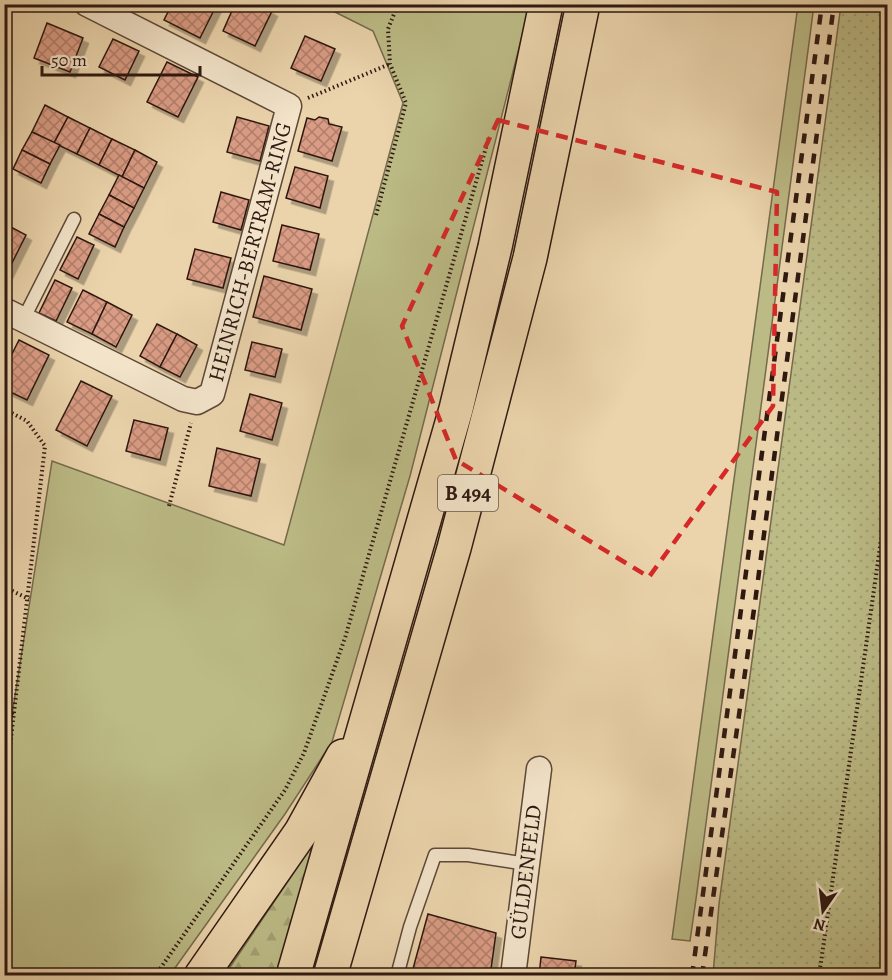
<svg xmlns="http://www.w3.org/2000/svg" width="892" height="980" viewBox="0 0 892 980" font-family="Alegreya,serif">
	<defs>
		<pattern id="forest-firs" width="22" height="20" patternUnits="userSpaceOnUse" patternTransform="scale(1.5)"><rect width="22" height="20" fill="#bcbb86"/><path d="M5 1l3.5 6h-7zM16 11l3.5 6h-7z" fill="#a2a073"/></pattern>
		<pattern id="garden-dots" width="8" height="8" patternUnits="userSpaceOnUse" patternTransform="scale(1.5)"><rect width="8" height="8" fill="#bcbb86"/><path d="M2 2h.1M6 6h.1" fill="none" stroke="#a2a073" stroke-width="1.8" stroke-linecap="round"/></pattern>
		<pattern id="building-cross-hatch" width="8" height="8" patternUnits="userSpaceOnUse" patternTransform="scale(1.5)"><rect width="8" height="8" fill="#da9c84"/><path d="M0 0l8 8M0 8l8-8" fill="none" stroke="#b17e6b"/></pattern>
		<filter id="shadow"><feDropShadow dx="5.5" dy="5.5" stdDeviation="0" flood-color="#0004"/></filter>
	</defs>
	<rect width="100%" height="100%" fill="#ebd4ac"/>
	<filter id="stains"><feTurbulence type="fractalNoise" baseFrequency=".00333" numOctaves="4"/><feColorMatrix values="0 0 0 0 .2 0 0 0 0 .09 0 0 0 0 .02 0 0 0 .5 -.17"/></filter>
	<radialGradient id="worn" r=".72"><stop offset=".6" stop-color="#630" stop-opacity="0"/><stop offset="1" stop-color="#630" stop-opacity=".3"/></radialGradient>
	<g fill="#bcbb86" stroke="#756a4c" stroke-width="1.5">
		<path d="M321,5h209l-120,471 -78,266 -47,72 -115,161 -165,1v-217l47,-298 232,84 119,-442 -30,-72z"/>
		<path d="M798,5h16l-118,894 -6,42 -18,-2z"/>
	</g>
	<path fill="url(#forest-firs)" stroke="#756a4c" stroke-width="1.5" d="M313,844l-34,131 -55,1z"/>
	<path fill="url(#garden-dots)" stroke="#756a4c" stroke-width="1.5" d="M841,5h47l-1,970h-174l6,-71z"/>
	<g fill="url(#building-cross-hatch)" stroke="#2e1911" stroke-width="1.5" filter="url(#shadow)">
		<path d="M172,4h45l-17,34 -36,-18z"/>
		<path d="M235,4h24l13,7 -17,35 -32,-15z"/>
		<path d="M47,23l36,15 -13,34 -36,-14z"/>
		<path d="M305,36l30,13 -14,32 -30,-13z"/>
		<path d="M113,39l26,12 -14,29 -26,-13z"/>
		<path d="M167,62l31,15 -20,40 -31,-15z"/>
		<path d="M45,105l23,12 -14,26 -22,-11z"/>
		<path d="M68,117l22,11 -13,26 -23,-11z"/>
		<path d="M237,117l32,9 -9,35 -33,-9z"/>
		<path d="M319,117l9,2 1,5 13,3 -10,34 -34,-10 9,-33 8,2z"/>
		<path d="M90,128l22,11 -13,26 -22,-11z"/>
		<path d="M32,132l28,13 -10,19 -28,-14z"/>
		<path d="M112,139l23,11 -13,27 -23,-12z"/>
		<path d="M22,150l28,14 -9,19 -28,-14z"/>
		<path d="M135,150l22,12 -13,26 -22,-11z"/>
		<path d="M295,167l33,9 -8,32 -34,-10z"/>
		<path d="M119,175l25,13 -10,20 -25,-13z"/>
		<path d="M221,192l28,8 -8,30 -28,-8z"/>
		<path d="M109,195l25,13 -10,19 -25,-13z"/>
		<path d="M99,214l25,13 -9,20 -26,-13z"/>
		<path d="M7,225l19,10 -19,38 -3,-2z"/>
		<path d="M282,225l37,9 -9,36 -37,-9z"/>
		<path d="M77,237l17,8 -16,34 -18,-9z"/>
		<path d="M195,249l36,9 -8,30 -36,-9z"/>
		<path d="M264,276l48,13 -11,41 -48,-13z"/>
		<path d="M55,280l17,8 -16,33 -17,-8z"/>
		<path d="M83,290l24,12 -15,32 -25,-12z"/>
		<path d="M107,302l25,13 -16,32 -24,-13z"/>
		<path d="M157,324l20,10 -17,33 -20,-11z"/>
		<path d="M177,334l20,11 -17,32 -20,-10z"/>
		<path d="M19,340l30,15 -22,45 -23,-11v-19z"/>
		<path d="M252,342l30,7 -7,28 -30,-7z"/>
		<path d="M81,381l31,15 -25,50 -31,-16z"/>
		<path d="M250,394l32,9 -10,37 -32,-9z"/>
		<path d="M134,420l34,8 -8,32 -34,-9z"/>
		<path d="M217,448l43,11 -9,37 -42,-10z"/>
		<path d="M428,914l68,19 -6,43h-79z"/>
		<path d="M541,957l35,4 -2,15h-35z"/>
	</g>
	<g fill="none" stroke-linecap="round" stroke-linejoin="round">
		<g stroke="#5d4838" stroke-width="15">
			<g id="lane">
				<path d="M23,320l51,-101"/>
				<path d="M397,976l13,-49 25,-72h33l59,9"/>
			</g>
		</g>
		<g stroke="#5d4838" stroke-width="27">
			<g id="street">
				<path d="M4,310l179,89 14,3 15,-8 77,-288 -202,-102"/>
				<path d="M513,976l26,-207"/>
			</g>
		</g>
		<g stroke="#2e1911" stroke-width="36">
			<g id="highway">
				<path d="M201,976l100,-144 42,-76"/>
				<path d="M293,976l163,-567 39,-162 51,-243"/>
				<path d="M330,976l124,-428 76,-290 53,-254"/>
			</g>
		</g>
		<g stroke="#2e1911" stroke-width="4" stroke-dasharray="1.5 3" stroke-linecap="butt">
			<path d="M308,98l82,-34"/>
			<path d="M376,215l30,-112 -16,-39 -2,-35 10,-25"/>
			<path d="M4,409l23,12 18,25 -41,352"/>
			<path d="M169,506l22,-83"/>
			<path d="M4,587l25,12"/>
			<path d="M4,710l10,5"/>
			<path d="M155,976l130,-186 19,-37 41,-115 144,-501"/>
			<path d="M819,976l69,-485"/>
		</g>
		<use href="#lane" stroke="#f2e3c9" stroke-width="12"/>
		<use href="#street" stroke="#f2e3c9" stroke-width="24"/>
		<use href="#highway" stroke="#ebd4ac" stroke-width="33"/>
		<g stroke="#2e1911" stroke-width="4.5" stroke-dasharray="10 10" stroke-linecap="butt">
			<path d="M692,976l130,-972"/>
			<path d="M702,976l54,-381 78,-591"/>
		</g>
	</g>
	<path fill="none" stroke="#d62828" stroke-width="4.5" stroke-dasharray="12 8" stroke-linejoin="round" d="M498,120l279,72 -4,214 -124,171 -193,-117 -54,-134z"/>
	<g text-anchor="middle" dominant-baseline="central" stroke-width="6" stroke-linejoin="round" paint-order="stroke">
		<rect fill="#f2e3c9" stroke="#695648" stroke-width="1.5" x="438" y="475" width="60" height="36" rx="4.5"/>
		<g font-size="21" font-weight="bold" fill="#2e1911">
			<text x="468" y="493">B 494</text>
		</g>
		<g font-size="22" fill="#2e1911" stroke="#f2e3c9">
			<text transform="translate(250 252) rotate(-75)">HEINRICH-BERTRAM-RING</text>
			<text transform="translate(526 872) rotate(-83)">GÜLDENFELD</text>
		</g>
	</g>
	<rect width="892" height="980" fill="none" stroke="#ebd4ac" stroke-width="24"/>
	<rect x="6" y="6" width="880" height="968" fill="none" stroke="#2e1911" stroke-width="3"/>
	<rect x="12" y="12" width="868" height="956" fill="none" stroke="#2e1911" stroke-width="1.5"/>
	<g transform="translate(823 911) rotate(194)" stroke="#f2e3c9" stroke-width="4.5" paint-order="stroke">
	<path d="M0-4.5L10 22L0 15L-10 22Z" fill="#2e1911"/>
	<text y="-9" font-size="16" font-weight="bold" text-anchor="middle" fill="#2e1911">N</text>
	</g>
	<path d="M42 66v9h158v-9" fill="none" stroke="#2e1911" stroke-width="3"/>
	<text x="51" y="66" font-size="18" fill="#2e1911" stroke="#f2e3c9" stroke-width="4.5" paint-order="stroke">50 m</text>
	<rect width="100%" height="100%" filter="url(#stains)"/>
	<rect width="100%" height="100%" fill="url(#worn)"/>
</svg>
